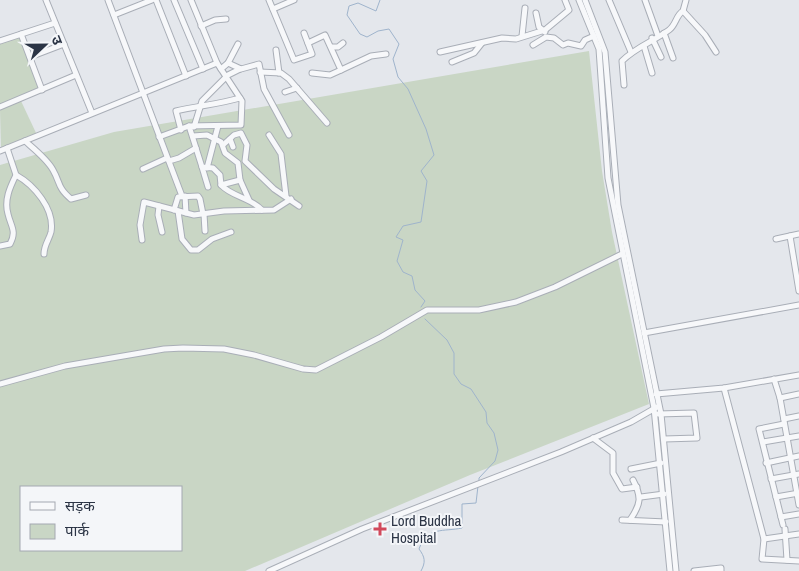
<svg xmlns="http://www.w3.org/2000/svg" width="799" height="571" viewBox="0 0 799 571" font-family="'Archivo Narrow','Noto Sans Devanagari',sans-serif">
	<rect width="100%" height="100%" fill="#e4e7ec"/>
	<g fill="#c9d6c5" fill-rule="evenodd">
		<path d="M19,36l22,53 -41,16v-63z"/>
		<path d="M589,51l13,120 10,61 37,172 -179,71 -225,96h-245v-406l114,-33zM21,487h160v63h-160z"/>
		<path d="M21,101l16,34 -36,14 -1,-39z"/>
	</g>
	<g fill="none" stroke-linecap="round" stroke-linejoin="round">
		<g stroke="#9fb4cc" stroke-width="1">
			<path d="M380,0l-4,11 -18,-8 -9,3 -2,9 13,19 7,3 11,-6 11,-2 10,15 -6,15 5,18 10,12 18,40 8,26 -13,16 6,10 -6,41 -18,4 -7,11 7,3 -6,21 6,11 9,4 3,14 10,11 -4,6"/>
			<path d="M425,319l22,21 7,13v21l7,10 10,5 15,23 1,11 7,10 4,17 -3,11 -16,17v4"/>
			<path d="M421,571c5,-9 4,-14 -2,-22 8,-23 25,-17 43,-21v-24l14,-1 2,-17"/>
		</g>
		<g stroke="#a9aeb7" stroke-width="7">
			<g id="minor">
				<path d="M46,0l46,113"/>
				<path d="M108,0l74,196"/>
				<path d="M156,0l30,76"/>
				<path d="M174,0l29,69"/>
				<path d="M269,0l25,60 18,-6 -8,-21"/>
				<path d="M579,0l20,49 9,129 46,230 16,163"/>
				<path d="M585,0l20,52 13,153 43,209 15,157"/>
				<path d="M609,0l22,52"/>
				<path d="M645,0l13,36"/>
				<path d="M273,9l21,-9"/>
				<path d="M683,11l22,24 11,17"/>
				<path d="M536,13l3,14 6,5"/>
				<path d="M114,15l38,-15"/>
				<path d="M201,26l14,-6 11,-1"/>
				<path d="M664,33l9,25"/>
				<path d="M21,34l21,56"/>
				<path d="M522,36l3,-28"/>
				<path d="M652,38l9,19"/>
				<path d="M0,41l55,-18"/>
				<path d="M308,43l17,-8 16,35 -11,5 -18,-2"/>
				<path d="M533,45l13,-8 8,1 9,7 5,-2 13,3 4,-6 9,-4"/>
				<path d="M644,46l8,27"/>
				<path d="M332,47h6l5,-4"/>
				<path d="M276,50l3,23"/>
				<path d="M440,52l62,-14 14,1 29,-9 24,-20 -4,-10"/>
				<path d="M30,57l34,-13"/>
				<path d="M452,62l22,-9 8,-10"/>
				<path d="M228,63l13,6 18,-5 5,25 25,46"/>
				<path d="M221,69l7,-6 10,-19"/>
				<path d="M341,70l30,-14 15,-2"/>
				<path d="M260,72l21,1 8,6 38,44"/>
				<path d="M226,76l14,-7"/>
				<path d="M624,85l-2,-24c14,-14 32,-20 47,-31 7,-5 7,-15 14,-19l3,-11"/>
				<path d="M285,92l12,-4"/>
				<path d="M0,107l76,-32"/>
				<path d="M189,126l13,41 11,1 7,7 1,10 19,-5"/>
				<path d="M194,127l8,-26 24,-24"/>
				<path d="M181,130l-5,-19c22,-5 43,-7 64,-13"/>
				<path d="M269,135l12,19 5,42"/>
				<path d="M193,136l14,-1 14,7 4,11 13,10 2,17 9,20"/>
				<path d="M159,137l30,-11 52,-1 1,-24 -25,-38 -26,-63"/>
				<path d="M230,139l3,8"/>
				<path d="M25,141c9,8 22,18 28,29 8,14 4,17 18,29l15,-4"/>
				<path d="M223,145l11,-10 7,-2 6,12 -2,16 29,28 25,17"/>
				<path d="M7,148l9,27c18,10 39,34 35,57 -2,8 -7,13 -7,22"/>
				<path d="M0,151l217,-88"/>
				<path d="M169,161l10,-3 17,-10"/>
				<path d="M202,167l6,20"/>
				<path d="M207,168l11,-42"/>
				<path d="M143,169l24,-11"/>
				<path d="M221,185c11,12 29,12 41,25"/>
				<path d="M185,196l1,17"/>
				<path d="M159,206l-1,9 4,17"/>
				<path d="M174,210l4,-13 20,-1 2,3 3,15"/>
				<path d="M178,211l4,28 9,11h7l14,-11 19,-7"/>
				<path d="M204,214l1,17"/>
				<path d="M790,236l9,55"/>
				<path d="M776,239l23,-5"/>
				<path d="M142,240l-2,-15 4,-23 50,13 30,-4 50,-1 17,-11"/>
				<path d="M0,246l10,-2c7,-13 1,-17 -2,-30 -4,-14 2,-27 8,-39"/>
				<path d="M644,333l155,-28"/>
				<path d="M774,379l6,19 19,107"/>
				<path d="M0,384l65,-18 99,-17 19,-1 41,1 30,6 49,14 13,1 65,-33 46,-27h52l37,-8 39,-15 67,-33"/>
				<path d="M724,388l40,151 -2,20 37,2"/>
				<path d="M656,394l68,-6 75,-13"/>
				<path d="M780,398l19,-4"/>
				<path d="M658,414l36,-1 3,25 -33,1"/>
				<path d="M784,419l15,-3"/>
				<path d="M593,438l20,15v20l9,16 15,-2"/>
				<path d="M763,442l36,-6"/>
				<path d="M766,463l33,-7"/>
				<path d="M631,469l30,-6"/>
				<path d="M771,479l28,-5"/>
				<path d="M641,497l23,-3"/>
				<path d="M776,497l23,-4"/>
				<path d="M781,517l18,-3"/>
				<path d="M622,520l44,2"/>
				<path d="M630,520c11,-16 12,-23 3,-40"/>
				<path d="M783,525l-24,-96 25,-5"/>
				<path d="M785,529l2,31"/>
				<path d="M764,539l35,-5"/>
				<path d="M269,571l93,-42 199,-77 70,-30 26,-15"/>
				<path d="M694,571l27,-3v3"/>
			</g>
		</g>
		<use href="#minor" stroke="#f7f8fa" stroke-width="5"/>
	</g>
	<path fill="#d1495b" stroke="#f4f6f9" stroke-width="2" d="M377.5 521.5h5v5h5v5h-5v5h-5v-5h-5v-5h5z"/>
	<g text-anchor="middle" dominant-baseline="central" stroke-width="4" stroke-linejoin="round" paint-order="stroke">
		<g font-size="15" fill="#2b3445" stroke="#f4f6f9" text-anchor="start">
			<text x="391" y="520">Lord Buddha<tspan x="391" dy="17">Hospital</tspan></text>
		</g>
	</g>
	<rect x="20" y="486" width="162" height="65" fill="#f4f6f9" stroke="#a4a8b1"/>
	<rect x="30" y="502" width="25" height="8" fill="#f7f8fa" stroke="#a4a8b1"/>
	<text x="65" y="511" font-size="15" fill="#2b3445">सड़क</text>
	<rect x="30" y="524" width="25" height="15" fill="#c9d6c5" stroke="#a4a8b1"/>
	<text x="65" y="536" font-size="15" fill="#2b3445">पार्क</text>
	<g transform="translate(45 45) rotate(68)" stroke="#f4f6f9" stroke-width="4" paint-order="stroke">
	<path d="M0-4L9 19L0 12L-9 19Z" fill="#2b3445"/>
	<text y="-8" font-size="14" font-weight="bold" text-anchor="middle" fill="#2b3445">उ</text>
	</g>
</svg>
